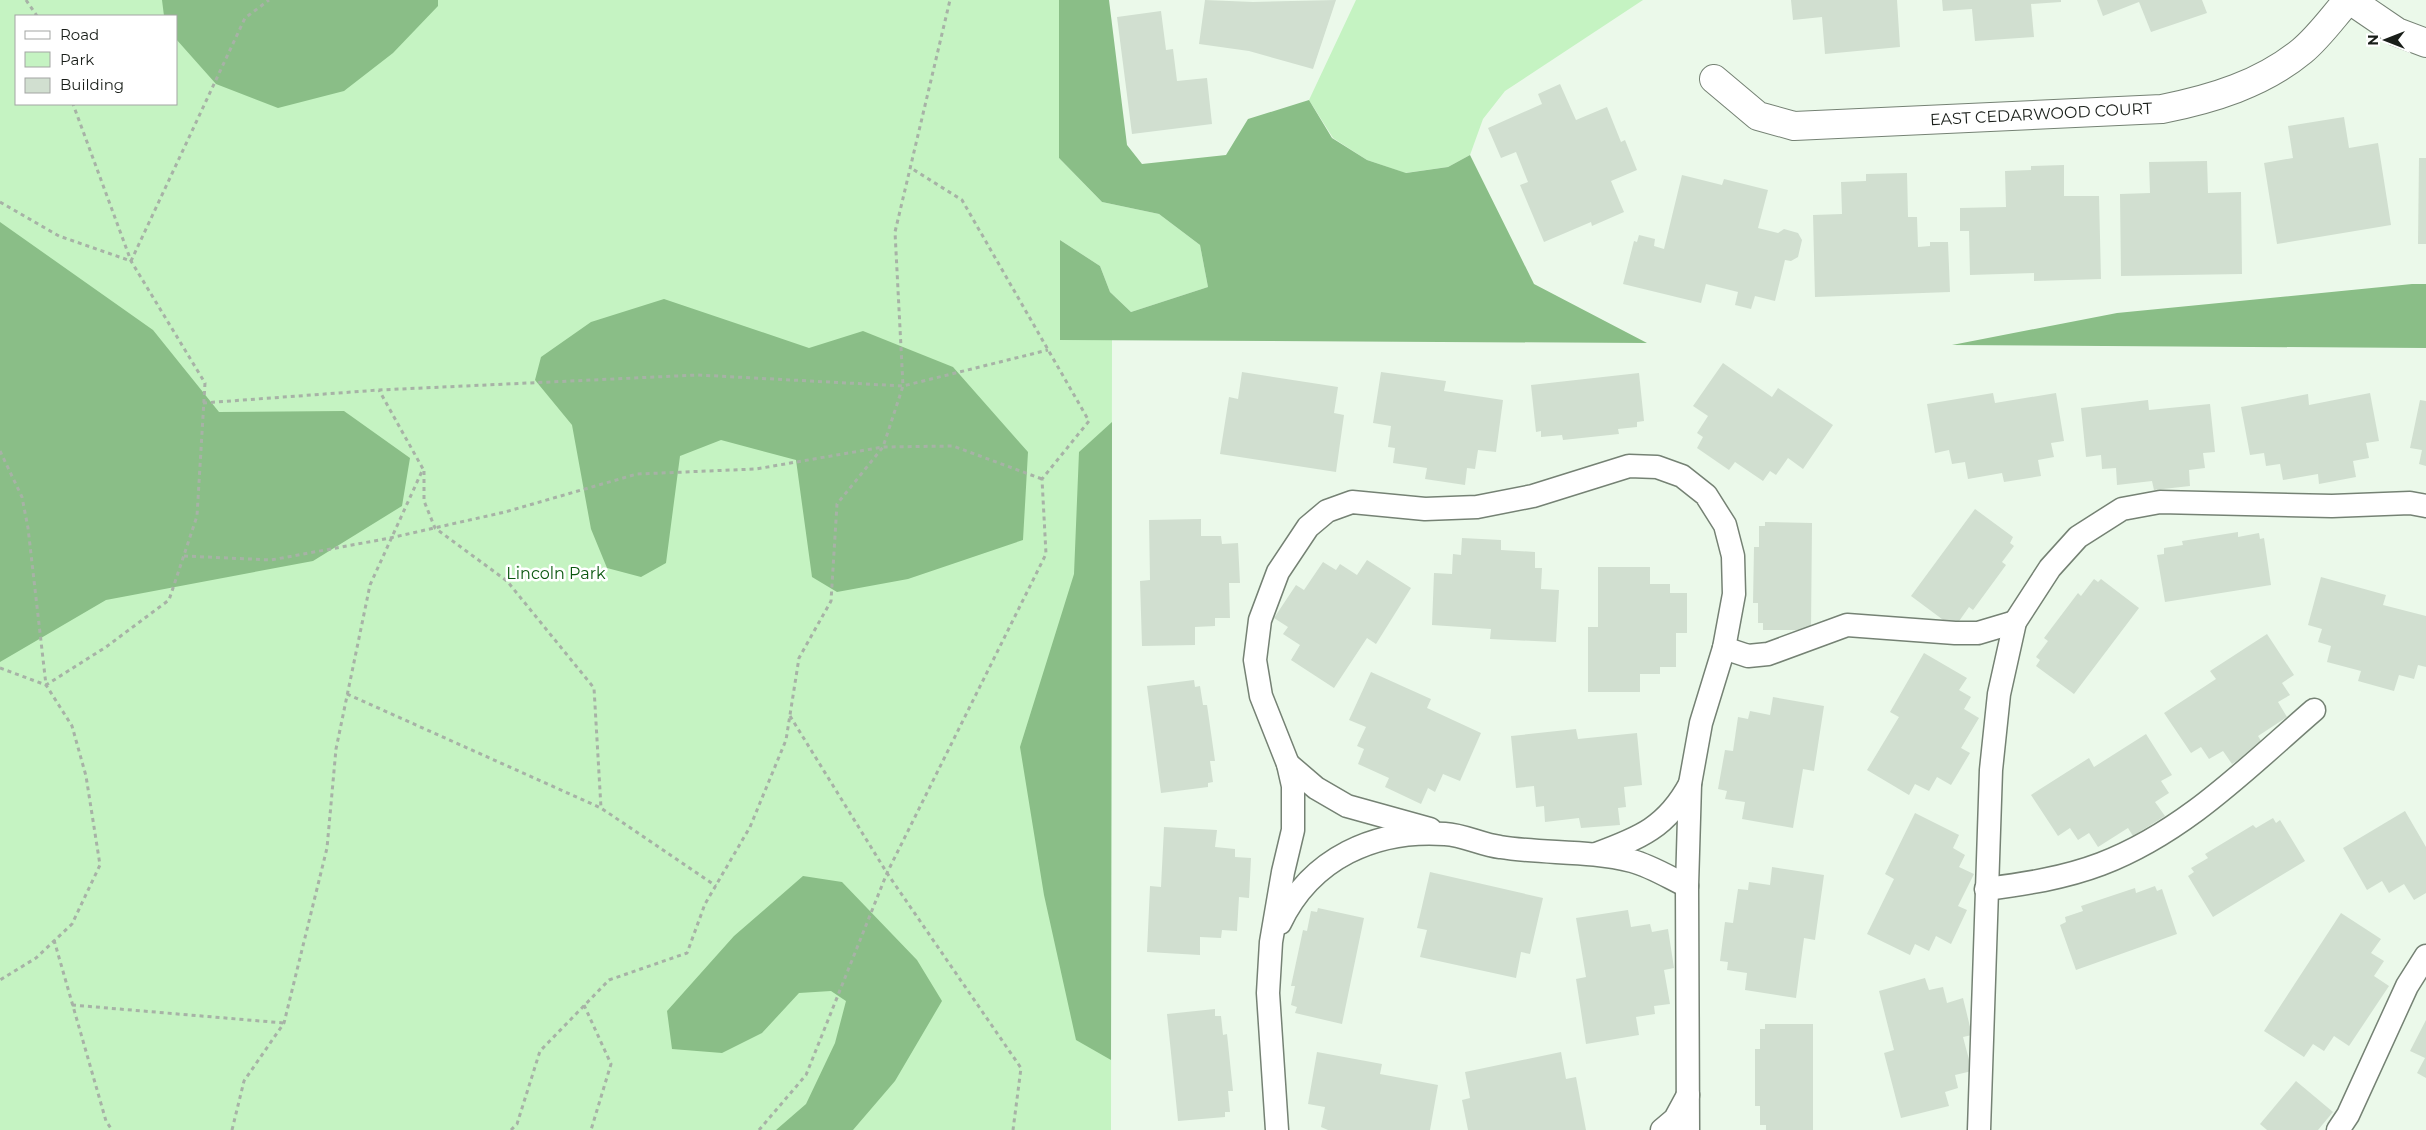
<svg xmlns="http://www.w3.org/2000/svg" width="2426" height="1130" viewBox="0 0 2426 1130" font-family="Montserrat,sans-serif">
	<rect width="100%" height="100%" fill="#ebf9ea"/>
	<g fill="#c5f3c2" fill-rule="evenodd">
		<path d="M0,0h1059v158l43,44 57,12 41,31 8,42 -77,25 -21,-20 -10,-26 -40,-26v99h52l-1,791h-1111zM16,16h160v88h-160z"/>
		<path d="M1356,0h287l-138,91 -22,28 -13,36 -22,12 -43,6 -38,-13 -34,-22 -24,-38z"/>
	</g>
	<g fill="#8abe87">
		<path d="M162,0h276v6l-45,47 -49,38 -66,17 -62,-24 -40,-45v-23h-12z"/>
		<path d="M1059,0h50l18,145 15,19 84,-9 22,-36 61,-19 23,38 35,22 39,13 42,-6 22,-12 64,129 113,59 -587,-3v-100l40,26 10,26 21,20 77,-25 -8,-42 -41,-31 -57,-12 -43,-44z"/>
		<path d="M0,222l153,108 66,82 125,-1 66,47 -8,48 -89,55 -207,39 -106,62z"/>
		<path d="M2412,284h14v64l-474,-3 165,-32z"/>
		<path d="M664,299l145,49 54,-17 90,36 75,85 -5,88 -115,39 -71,13 -25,-15 -16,-117 -75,-20 -41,16 -14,107 -25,14 -34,-9 -16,-39 -19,-104 -37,-45 6,-23 50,-35z"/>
		<path d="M1112,422l-1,638 -35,-20 -32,-145 -24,-148 54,-173 5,-122z"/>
		<path d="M803,876l39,6 75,78 25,41 -47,80 -42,49h-77l30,-26 29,-61 11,-42 -15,-10 -32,2 -37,40 -40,20 -50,-4 -5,-38 67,-75z"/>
	</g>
	<g fill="#d1dfd0">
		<path d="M1205,0l48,2 83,-2 -23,69 -64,-18 -50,-7z"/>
		<path d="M1791,0h106l3,47 -75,7 -3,-37 -29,3z"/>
		<path d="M1942,0h119v2l-30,2 3,33 -59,4 -3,-32 -29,2z"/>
		<path d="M2097,0h105l5,13 -56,19 -12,-30 -36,14z"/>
		<path d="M1161,11l5,39 7,-1 4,32 30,-3 5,46 -80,10 -15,-117z"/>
		<path d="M1560,84l16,36 31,-13 14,35 4,-2 12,30 -26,11 13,31 -32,14 -1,-4 -47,20 -24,-57 8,-3 -12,-30 -15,6 -13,-30 54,-24 -4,-10z"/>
		<path d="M2344,117l5,31 29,-5 13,82 -114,19 -13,-81 29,-5 -5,-32z"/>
		<path d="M2419,158h7v86h-8z"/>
		<path d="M2207,161l1,32 33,-1 1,82 -121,2 -1,-82 30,-1 -1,-31z"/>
		<path d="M2064,165v31h35l2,83 -67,2v-8l-64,2 -1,-44h-9v-23l46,-1 -1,-36 26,-1v-4z"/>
		<path d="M1907,173l1,44h9l1,30 12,-1v-4h18l2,50 -135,5 -2,-82 29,-1 -1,-32 25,-1v-7z"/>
		<path d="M1682,175l40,10 2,-6 44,11 -10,38 20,5 6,-4 14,4 4,7 -4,17 -7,4 -6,-1 -10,41 -20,-5 -4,13 -16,-4 3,-13 -32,-8 -5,19 -78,-19 11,-43 3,1 2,-7 16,4 -1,7 10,3z"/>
		<path d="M1723,363l49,34 6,-9 55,37 -30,44 -15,-11 -12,17 -6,-4 -7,10 -28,-19 -6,8 -32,-22 6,-11 -6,-4 11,-17 -15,-10z"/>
		<path d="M1242,372l96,15 -4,26 10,2 -8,57 -116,-18 9,-57 9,2z"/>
		<path d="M1381,372l65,9 -2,10 59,9 -7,52 -18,-2 -3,19 -8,-1 -2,17 -40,-6 2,-11 -34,-5 2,-15 -7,-1 3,-21 -18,-3z"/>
		<path d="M1639,373l5,48 -7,1v5l-19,2 1,5 -56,6 -1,-5 -21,2v-6l-5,1 -5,-47z"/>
		<path d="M1993,393l2,10 61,-10 8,48 -13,2 3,14 -16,3 3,16 -37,6 -2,-9 -34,6 -3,-17 -13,2 -3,-14 -14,3 -8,-49z"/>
		<path d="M2370,393l9,48 -13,2 3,15 -16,3 3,16 -37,7 -1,-10 -35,6 -3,-16 -14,2 -2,-13 -14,2 -9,-48 67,-13 1,11z"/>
		<path d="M2148,400l1,10 61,-6 5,48 -12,1 2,15 -16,2 1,16 -36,4 -2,-9 -35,4 -1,-17 -14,1 -1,-14 -15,2 -5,-49z"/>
		<path d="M2420,400l6,1v65l-7,-2 3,-14 -12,-2z"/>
		<path d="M1975,509l38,28 -3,6 4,3 -12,16 4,3 -33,45 -4,-3 -12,17 -5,-3 -2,4 -39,-29z"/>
		<path d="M1201,519v17h20l1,8 16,-1 2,40h-11l1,35h-15v8l-20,1v18l-53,1 -2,-65 10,-1 -1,-60z"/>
		<path d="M1765,522l47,1 -1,107h-48v-7h-5v-20h-5l1,-56h5v-21h6z"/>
		<path d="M2238,532v5l21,-4 1,6 4,-1 7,47 -106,17 -8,-47 7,-1v-6l19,-3 -1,-4z"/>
		<path d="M1462,538l39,2v10l34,2v16h7l-1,21 18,1 -3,52 -66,-3 1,-10 -59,-4 2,-52 18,1 1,-20 8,1z"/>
		<path d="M1367,560l44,28 -35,56 -9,-6 -33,50 -43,-28 9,-15 -17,-11 5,-7 -14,-9 22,-33 8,5 19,-28 13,8 4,-6 17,11z"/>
		<path d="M1598,567h52v17h20v9h17v40h-11v34h-16v7h-20v18h-52v-65h10z"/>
		<path d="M2321,577l65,18 -3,10 43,11v51l-8,-2 -4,14 -15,-4 -5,16 -36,-10 3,-10 -34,-9 4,-16 -13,-4 4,-13 -14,-4z"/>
		<path d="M2094,579l4,3 3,-3 38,29 -65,86 -38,-28 4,-6 -4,-3 12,-16 -4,-3 34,-45 3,3z"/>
		<path d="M2267,634l27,41 -12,8 8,12 -12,7 9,15 -29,19 5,8 -31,20 -9,-13 -14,8 -8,-12 -10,6 -27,-40 52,-34 -6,-8z"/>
		<path d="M1924,653l43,25 -8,12 12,7 -7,12 15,9 -18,30 9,5 -19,32 -14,-8 -8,14 -14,-7 -6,11 -42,-25 32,-53 -9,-5z"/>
		<path d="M1371,672l60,27 -4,9 54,25 -21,48 -17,-7 -8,18 -7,-4 -7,16 -36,-17 4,-9 -31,-14 6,-15 -7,-3 9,-19 -17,-7z"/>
		<path d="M1194,680l1,7 5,-1 3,19h4l8,56h-5l3,21 -5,1v4l-47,6 -14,-107z"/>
		<path d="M1773,697l51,9 -10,65 -11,-2 -10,59 -51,-9 3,-17 -20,-3 2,-8 -9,-2 7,-39 8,1 5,-34 10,2 2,-8 20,4z"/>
		<path d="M1576,729l2,10 59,-6 5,52 -18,2 2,20 -8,1 2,17 -39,3 -2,-10 -34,4 -1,-16 -8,1 -2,-21 -18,2 -5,-52z"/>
		<path d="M2146,734l26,41 -11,6 8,12 -14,9 10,14 -32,20 -5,-8 -30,19 -9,-14 -11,7 -8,-12 -12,8 -27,-41 58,-37 5,9z"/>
		<path d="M2405,811l21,36v46l-12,7 -10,-16 -15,9 -7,-12 -15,9 -24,-42z"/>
		<path d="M1915,813l44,22 -6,13 12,7 -6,12 15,7 -16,32 9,4 -16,34 -15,-8 -7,15 -14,-7 -5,11 -43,-21 27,-55 -9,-5z"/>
		<path d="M2273,818l3,5 4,-3 25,41 -92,56 -25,-41 6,-4 -3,-4 17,-10 -3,-4 48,-29 3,3z"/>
		<path d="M1164,827l53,3 -2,17 20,2v8l16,1 -2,40 -10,-1 -2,34 -15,-1 -1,8 -21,-1v18l-53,-3 3,-66 11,1z"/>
		<path d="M1772,867l52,8 -9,65 -11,-2 -8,60 -51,-8 2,-17 -20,-3 1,-8 -8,-1 5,-39 8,1 5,-34 10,1 1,-8 21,3z"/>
		<path d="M1430,872l113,26 -13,56 -9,-2 -5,26 -96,-21 7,-27 -10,-2z"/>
		<path d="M2155,886l2,5 5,-2 15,45 -101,36 -16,-45 6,-3 -1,-5 18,-6 -2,-5 54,-18 1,5z"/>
		<path d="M1318,908l46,10 -22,106 -47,-11 2,-6 -6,-2 4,-19h-4l12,-56 4,1 4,-20 6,1z"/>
		<path d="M1628,910l3,17 19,-3 2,8 16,-3 6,39 -10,2 6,34 -16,2 1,8 -19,3 3,18 -53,9 -10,-65 10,-2 -10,-59z"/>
		<path d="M2341,913l40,26 -10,14 13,8 -10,15 15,10 -40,60 -15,-10 -10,15 -11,-7 -9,13 -40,-26z"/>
		<path d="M1925,978l4,12 14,-3 4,16 16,-5 9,37 -9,2 9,34 -17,4 3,13 -13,4 4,14 -48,12 -17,-65 10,-3 -15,-59z"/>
		<path d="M1215,1009v7h6l2,19 4,-1 6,57h-5l2,21h-5v5l-47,4 -11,-107z"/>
		<path d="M2426,1020v58l-9,-5 8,-15 -15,-7z"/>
		<path d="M1765,1024h48v106h-47v-5h-6v-19h-5v-57h5v-20h5z"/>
		<path d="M1317,1052l65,12 -2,10 58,11 -8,45h-102l-7,-3 4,-20 -17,-3z"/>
		<path d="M1561,1052l5,27 10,-2 10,53h-118l-6,-30 8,-2 -5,-26z"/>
		<path d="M2296,1081l37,31 -15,18h-51l-7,-6z"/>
	</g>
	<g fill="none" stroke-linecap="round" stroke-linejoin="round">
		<g stroke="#758274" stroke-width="25">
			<g id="service">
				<path d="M1724,648l24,8 20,-2 79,-29 108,8h23l37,-11"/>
				<path d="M1288,764l28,24 31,18 83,23"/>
				<path d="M1596,854c44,-16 71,-27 94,-70"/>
				<path d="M1986,889c39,-5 78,-11 115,-25 84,-32 147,-97 213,-154"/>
				<path d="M1280,923c31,-65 95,-94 165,-89 19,1 37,11 55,13 44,7 89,3 132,14 19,5 38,17 55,25"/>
				<path d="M1277,1130l-9,-137 3,-51 12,-70 10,-42v-44l-5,-22 -27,-68 -6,-36 5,-40 18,-48 30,-45 19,-16 25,-9 73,7 52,-2 56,-11 96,-30 28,1 25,9 24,19 19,30 8,31 1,38 -10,54 -23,75 -11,61 -3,102 1,244"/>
				<path d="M1662,1130l13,-11 13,-24"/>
				<path d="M1979,1130l12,-360 8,-76 16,-72 35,-54 28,-31 44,-28 38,-7 172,4 78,-3 16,3"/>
				<path d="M2338,1130l10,-15 59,-129 19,-30"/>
			</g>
		</g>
		<g stroke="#758274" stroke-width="30">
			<g id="minor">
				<path d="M2350,0l47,32 29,11"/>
				<path d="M1714,79l44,37 36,10 368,-17c50,-10 100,-25 140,-58 17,-14 31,-34 46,-51"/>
			</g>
		</g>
		<g stroke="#a7b2a6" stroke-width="3" stroke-dasharray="4 4" stroke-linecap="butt">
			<path d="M26,0l11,16"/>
			<path d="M0,202l59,34 72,25 114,-243 24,-18"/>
			<path d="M203,403l176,-13 319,-15 205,11 145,-36"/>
			<path d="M0,451l22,46 6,31 18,157 60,-38 63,-47 28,-84 8,-133 -74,-122 -58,-157"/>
			<path d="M424,471v30l11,27 72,53 87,107 7,120"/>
			<path d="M184,556l87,4 119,-22 115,-26 132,-38 119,-5 127,-22 70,-1 89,33"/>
			<path d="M0,668l46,17 26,41 14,50 14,89 -28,59 -36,34 -36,22"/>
			<path d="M347,694l254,114 115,78"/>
			<path d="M790,716l97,157 134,195 -8,62"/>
			<path d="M54,940l52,181 6,9"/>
			<path d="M72,1005l212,18"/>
			<path d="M584,1005l27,59 -20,66"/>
			<path d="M232,1130l12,-49 40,-58 43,-175 9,-99 34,-164 53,-116 -44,-79"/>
			<path d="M511,1130l6,-6 23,-73 69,-71 78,-27 18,-49 45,-77 36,-87 13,-82 32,-57 6,-97 46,-57 20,-61 -8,-154 55,-232"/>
			<path d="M759,1130l47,-55 81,-202 159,-319 -4,-75 47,-58 -127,-221 -51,-32"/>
		</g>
		<use href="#service" stroke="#fff" stroke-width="22"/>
		<use href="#minor" stroke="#fff" stroke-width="28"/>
	</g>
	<g text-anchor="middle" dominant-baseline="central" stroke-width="5" stroke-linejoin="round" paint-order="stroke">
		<g font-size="16" fill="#191e19" stroke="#fff">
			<text transform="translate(2041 114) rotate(-3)">EAST CEDARWOOD COURT</text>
		</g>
		<g font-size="16" fill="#0b570f" stroke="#fff">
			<text x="556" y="573">Lincoln Park</text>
		</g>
	</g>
	<rect x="15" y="15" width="162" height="90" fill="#ffffff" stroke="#a3a5a3"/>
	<rect x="25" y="31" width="25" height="8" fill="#ffffff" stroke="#a3a5a3"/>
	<text x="60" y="40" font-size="15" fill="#191e19">Road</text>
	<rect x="25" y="52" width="25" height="15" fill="#c5f3c2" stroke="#a3a5a3"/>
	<text x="60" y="65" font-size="15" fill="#191e19">Park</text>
	<rect x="25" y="78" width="25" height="15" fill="#d1dfd0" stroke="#a3a5a3"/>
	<text x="60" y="90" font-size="15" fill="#191e19">Building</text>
	<g transform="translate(2386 40) rotate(270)" stroke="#ffffff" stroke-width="4" paint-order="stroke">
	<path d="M0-4L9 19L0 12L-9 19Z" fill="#191e19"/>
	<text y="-8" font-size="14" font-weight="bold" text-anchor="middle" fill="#191e19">N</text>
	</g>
</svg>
